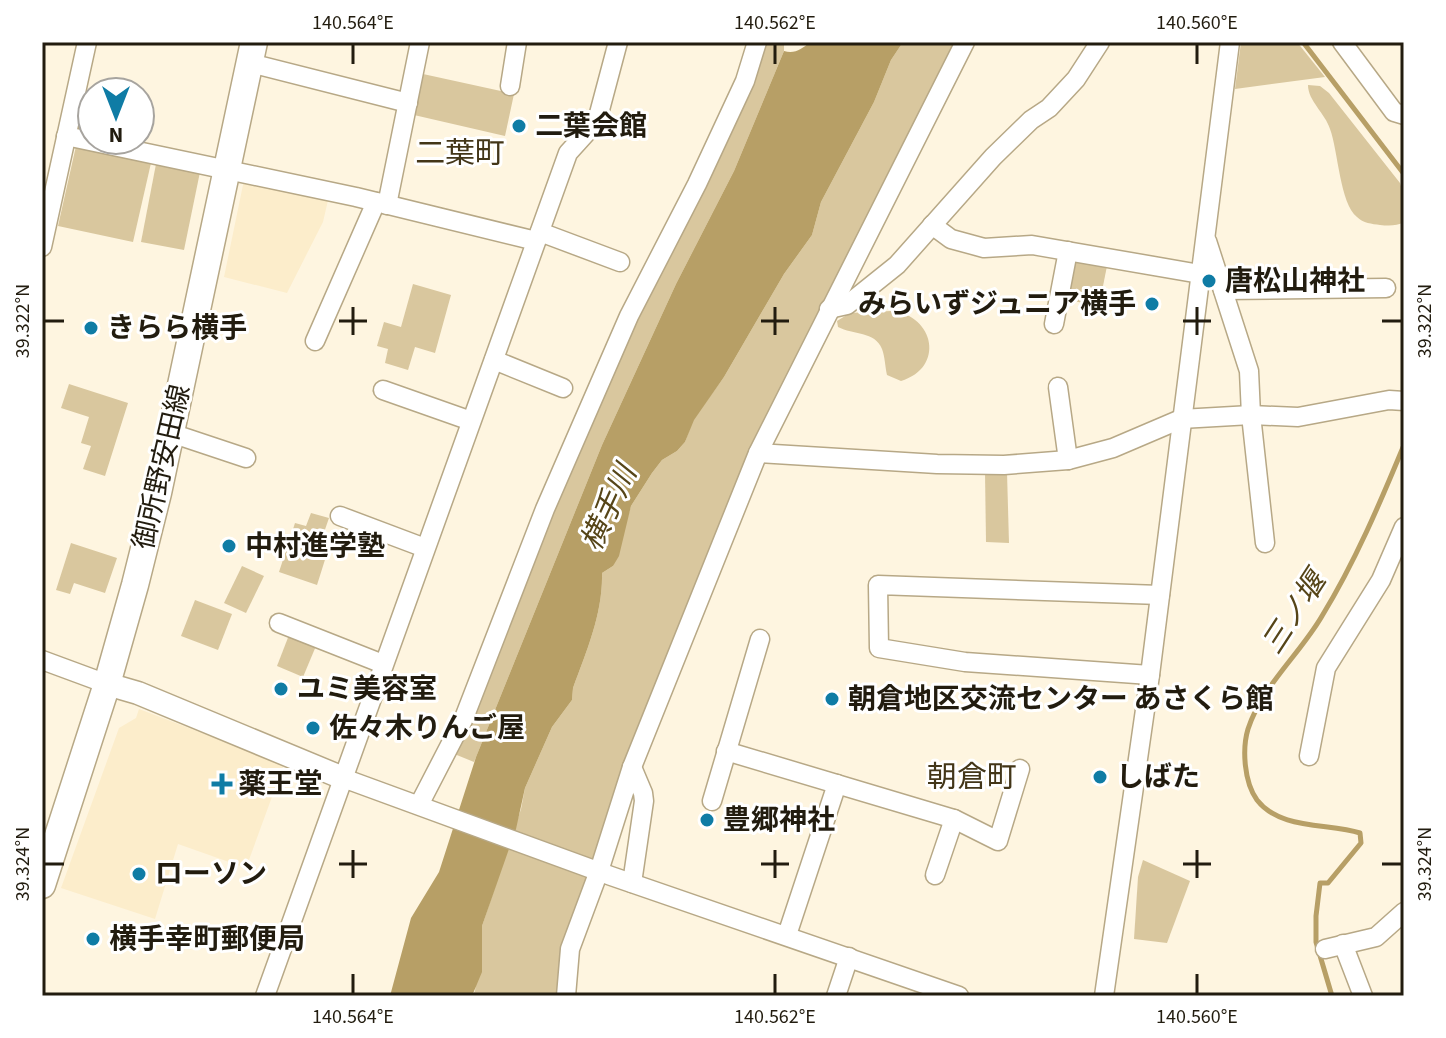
<svg xmlns="http://www.w3.org/2000/svg" width="1446" height="1038" viewBox="0 0 1446 1038" font-family="'Source Sans 3','Noto Sans JP',sans-serif">
	<rect width="100%" height="100%" fill="#fef5e0"/>
	<g fill="#fcedcb">
		<path d="M244,180l85,16 -6,26 -36,71 -63,-16z"/>
		<path d="M139,709l145,55 -38,104 -68,-24 -23,75 -94,-31 58,-160 17,-10z"/>
	</g>
	<g fill="#d9c79e">
		<path d="M757,42h27v9l-50,120 -58,113 -74,161 -128,317 -27,-11z"/>
		<path d="M903,42h62l-207,411 -159,418 -33,125h-94l3,-5 7,-65 39,-117 4,-21 27,-61 20,-27 1,-12c14,-38 30,-75 29,-115l11,-7 18,-60 21,-33 10,-13 15,-9 8,-9 8,-22 31,-43 60,-103 28,-39 9,-33 53,-100 17,-42z"/>
		<path d="M1241,42h56l28,35 -90,12z"/>
		<path d="M423,74l91,20 -9,42 -91,-21z"/>
		<path d="M1308,85l12,1 9,7 71,90 4,13v26c-7,4 -15,4 -24,3 -8,-1 -17,-2 -23,-8 -17,-13 -19,-67 -27,-88 -5,-16 -22,-28 -22,-44z"/>
		<path d="M76,146l75,17 -18,79 -75,-16z"/>
		<path d="M156,164l44,8 -16,78 -43,-8z"/>
		<path d="M1075,260l32,6 -8,40 -31,-6z"/>
		<path d="M413,284l38,11 -16,58 -20,-6 -7,23 -23,-7 3,-14 -11,-3 7,-24 17,5z"/>
		<path d="M891,311c44,4 54,57 10,70l-14,-6c-2,-9 -2,-18 -5,-26 -7,-18 -29,-14 -44,-22l-1,-6 13,-8z"/>
		<path d="M69,384l59,19 -23,73 -22,-7 8,-23 -10,-3 8,-26 -28,-9z"/>
		<path d="M985,472h22l2,71 -23,-1z"/>
		<path d="M311,513l18,5 -9,26 9,3 -12,38 -38,-13 16,-49 11,3z"/>
		<path d="M71,543l46,15 -12,35 -31,-10 -4,11 -14,-4z"/>
		<path d="M242,566l22,10 -18,37 -22,-10z"/>
		<path d="M195,600l37,14 -14,36 -37,-14z"/>
		<path d="M289,635l27,11 -13,31 -26,-11z"/>
		<path d="M1143,860l47,21 -23,62 -33,-4 4,-62z"/>
	</g>
	<path fill="#b79f66" d="M810,42h93l-12,18 -17,42 -53,100 -9,33 -28,39 -60,103 -30,43 -9,22 -8,9 -15,9 -10,13 -21,33 -12,50 -6,10 -11,7c1,40 -15,77 -29,115l-1,12 -20,27 -27,61 -9,41 -34,97v46l-10,24h-82l21,-78 28,-46 37,-115 126,-312 74,-161 58,-113 50,-120c11,3 18,-2 26,-9z"/>
	<g fill="none" stroke-linecap="round" stroke-linejoin="round">
		<g stroke="#b79f66" stroke-width="5">
			<path d="M1303,42l101,132"/>
			<path d="M1332,996l-16,-54v-26l4,-33h8l33,-40 -1,-10c-32,-10 -80,-3 -103,-33 -13,-18 -15,-51 -9,-71 14,-43 52,-75 74,-113 33,-54 58,-113 82,-171"/>
		</g>
		<g stroke="#b7a886" stroke-width="21">
			<g id="minor">
				<path d="M1342,42l52,70 10,3"/>
				<path d="M250,63l158,40"/>
				<path d="M510,86l7,-44"/>
				<path d="M66,136l290,61 180,44"/>
				<path d="M387,205l33,-163"/>
				<path d="M932,225l19,14 33,9 48,-3 168,29"/>
				<path d="M540,232l80,30"/>
				<path d="M1207,241l42,130 2,44 14,128"/>
				<path d="M42,247l45,-205"/>
				<path d="M1223,290l163,-2"/>
				<path d="M829,309l18,-4 50,-40 96,-108 38,-37 18,-12 27,-29 24,-37"/>
				<path d="M1054,324l14,-73"/>
				<path d="M315,341l61,-139"/>
				<path d="M494,360l69,28"/>
				<path d="M1058,387l10,73"/>
				<path d="M383,390l88,31"/>
				<path d="M171,433l75,25"/>
				<path d="M758,453l179,11 67,1 64,-5 45,-12 68,-29 70,-4 47,2 91,-17 15,1"/>
				<path d="M340,516l85,32"/>
				<path d="M279,623l104,41"/>
				<path d="M42,660l65,24"/>
				<path d="M1150,675l-185,-13 -86,-14 -1,-63 282,10"/>
				<path d="M726,751l228,68 44,22 22,-72"/>
				<path d="M1309,756l17,-88 55,-88 23,-53"/>
				<path d="M632,767l11,26 1,8 -12,82"/>
				<path d="M343,778l268,98 348,120"/>
				<path d="M712,801l48,-162"/>
				<path d="M419,805l45,-87 81,-209 84,-193 68,-132 48,-103 12,-39"/>
				<path d="M935,875l19,-56"/>
				<path d="M787,935l50,-151"/>
				<path d="M1343,944l20,52"/>
				<path d="M1325,949l51,-12 28,-25"/>
				<path d="M265,996l303,-843 29,-32 21,-79"/>
				<path d="M566,996l4,-47 29,-78 33,-104 126,-314 207,-411"/>
				<path d="M836,996l13,-39"/>
				<path d="M1104,996l46,-321 80,-633"/>
			</g>
		</g>
		<g stroke="#b7a886" stroke-width="25">
			<path id="tertiary" d="M107,684l31,9 205,85"/>
		</g>
		<g stroke="#b7a886" stroke-width="29">
			<path id="secondary" d="M42,885l65,-201 28,-99 23,-92 96,-451"/>
		</g>
		<use href="#minor" stroke="#fff" stroke-width="18"/>
		<use href="#tertiary" stroke="#fff" stroke-width="22"/>
		<use href="#secondary" stroke="#fff" stroke-width="26"/>
	</g>
	<path fill="none" stroke="#221c0f" stroke-width="3" d="M353,44v20M775,44v20M1197,44v20M353,307v28M775,307v28M1197,307v28M44,321h20M339,321h28M761,321h28M1183,321h28M1382,321h20M353,850v28M775,850v28M1197,850v28M44,864h20M339,864h28M761,864h28M1183,864h28M1382,864h20M353,974v20M775,974v20M1197,974v20"/>
	<g fill="#0f7ca5" stroke="#fff" stroke-width="3">
		<circle cx="519" cy="126" r="8"/>
		<circle cx="1209" cy="281" r="8"/>
		<circle cx="1152" cy="304" r="8"/>
		<circle cx="91" cy="328" r="8"/>
		<circle cx="229" cy="546" r="8"/>
		<circle cx="281" cy="689" r="8"/>
		<circle cx="832" cy="699" r="8"/>
		<circle cx="313" cy="728" r="8"/>
		<circle cx="1100" cy="777" r="8"/>
		<path d="M218 772h8v8h8v8h-8v8h-8v-8h-8v-8h8z"/>
		<circle cx="707" cy="820" r="8"/>
		<circle cx="139" cy="874" r="8"/>
		<circle cx="93" cy="939" r="8"/>
	</g>
	<g text-anchor="middle" dominant-baseline="central" stroke-width="6" stroke-linejoin="round" paint-order="stroke">
		<g font-size="28" font-weight="bold" fill="#221c0f" stroke="#fff" text-anchor="start">
			<text x="535" y="126">二葉会館</text>
			<text x="1225" y="281">唐松山神社</text>
			<text x="1136" y="304" text-anchor="end">みらいずジュニア横手</text>
			<text x="107" y="328">きらら横手</text>
			<text x="245" y="546">中村進学塾</text>
			<text x="297" y="689">ユミ美容室</text>
			<text x="848" y="699">朝倉地区交流センター あさくら館</text>
			<text x="329" y="728">佐々木りんご屋</text>
			<text x="1116" y="777">しばた</text>
			<text x="238" y="784">薬王堂</text>
			<text x="723" y="820">豊郷神社</text>
			<text x="155" y="874">ローソン</text>
			<text x="109" y="939">横手幸町郵便局</text>
		</g>
		<g font-size="28" fill="#221c0f" stroke="#fff">
			<text transform="translate(162 467) rotate(-77)">御所野安田線</text>
		</g>
		<g font-size="30" fill="#433618" stroke="#fff">
			<text x="460" y="153">二葉町</text>
			<text x="972" y="777">朝倉町</text>
		</g>
		<g font-size="30" font-style="italic" fill="#564518" stroke="#fff">
			<text transform="translate(609 508) rotate(-65)">横手川</text>
			<text transform="translate(1294 613) rotate(-57)">三ノ堰</text>
		</g>
	</g>
	<rect width="1446" height="1038" fill="none" stroke="#ffffff" stroke-width="88"/>
	<g transform="translate(116 116) rotate(180)"><circle r="38" fill="#ffffff" stroke="#a7a49f" stroke-width="2"/>
	<path d="M0-6L14 30L0 20L-14 30Z" fill="#0f7ca5"/>
	<text y="-12" font-size="22" font-weight="bold" text-anchor="middle" fill="#221c0f">N</text>
	</g>
	<rect x="44" y="44" width="1358" height="950" fill="none" stroke="#221c0f" stroke-width="3"/>
	<g font-size="20" text-anchor="middle" fill="#221c0f">
		<text x="353" y="29">140.564°E</text>
		<text x="775" y="29">140.562°E</text>
		<text x="1197" y="29">140.560°E</text>
		<text transform="translate(1424 321) rotate(-90)" y="7">39.322°N</text>
		<text transform="translate(22 321) rotate(-90)" y="7">39.322°N</text>
		<text transform="translate(1424 864) rotate(-90)" y="7">39.324°N</text>
		<text transform="translate(22 864) rotate(-90)" y="7">39.324°N</text>
		<text x="353" y="1023">140.564°E</text>
		<text x="775" y="1023">140.562°E</text>
		<text x="1197" y="1023">140.560°E</text>
	</g>
</svg>
